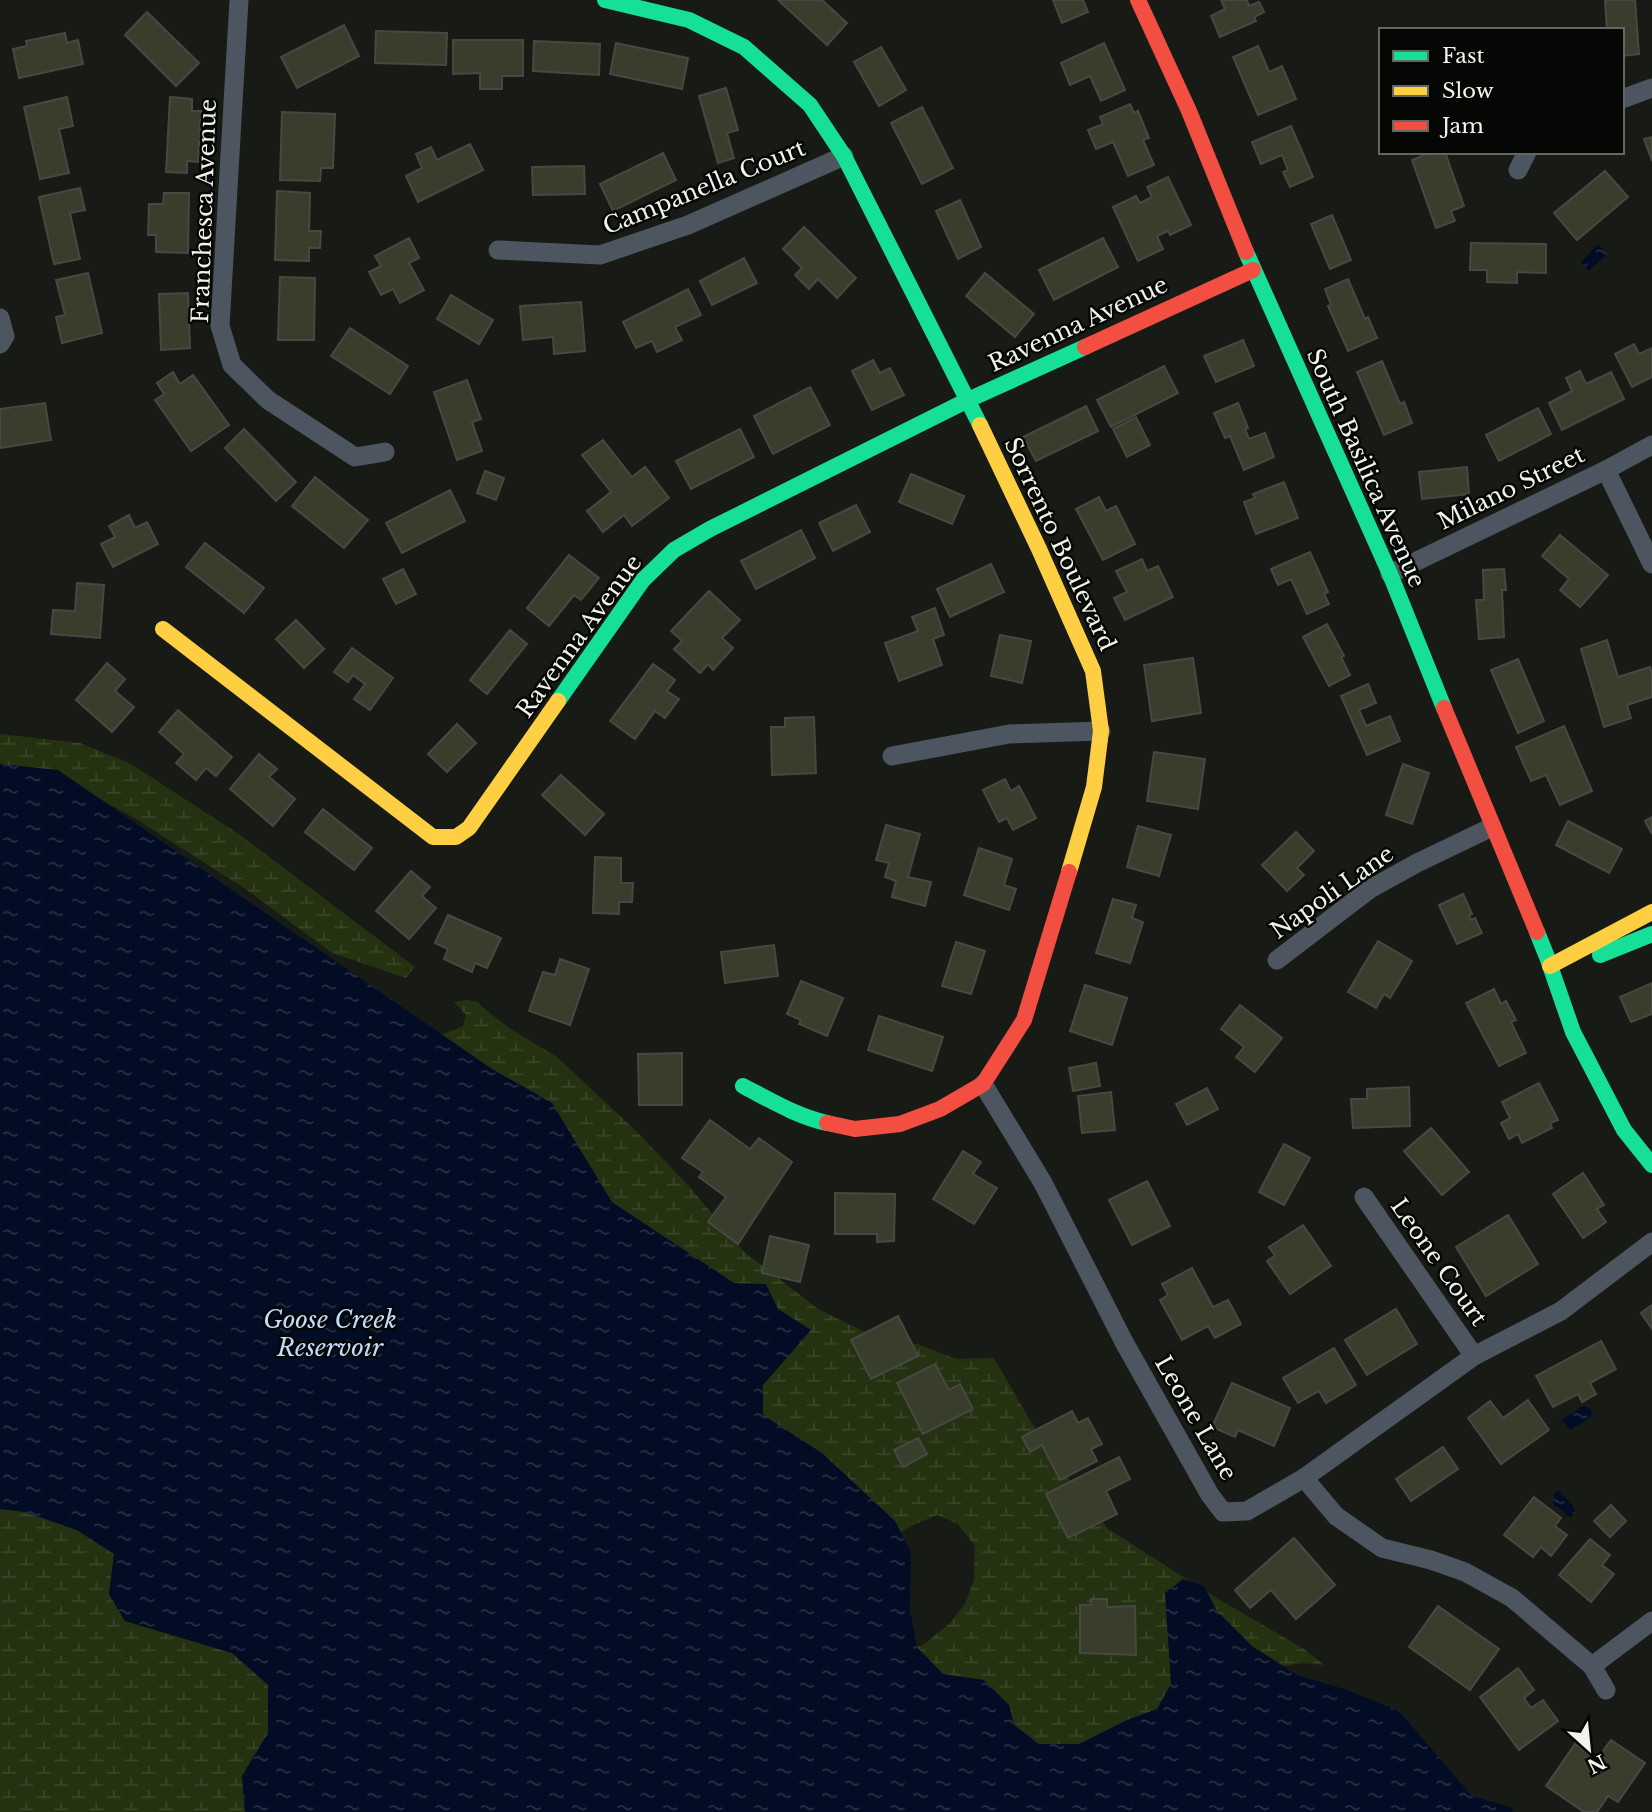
<svg xmlns="http://www.w3.org/2000/svg" width="1652" height="1812" viewBox="0 0 1652 1812" font-family="'Libre Baskerville',serif">
	<defs>
		<pattern id="wetland-marsh" width="20" height="14" patternUnits="userSpaceOnUse" patternTransform="scale(1.75)"><rect width="20" height="14" fill="#243211"/><path d="M1 5h8M5 5V1M11 12h8M15 12V8" fill="none" stroke="#3a4628"/></pattern>
		<pattern id="water-ripples" width="26" height="14" patternUnits="userSpaceOnUse" patternTransform="scale(1.75)"><rect width="26" height="14" fill="#020c24"/><path d="M2 4q2-2 4 0t4 0M15 11q2-2 4 0t4 0" fill="none" stroke="#273044"/></pattern>
	</defs>
	<rect width="100%" height="100%" fill="#181b15"/>
	<g fill="url(#wetland-marsh)">
		<path d="M0,734l80,9 51,21 109,71 175,132 -9,11 -74,-25 -85,-63 -111,-71 -82,-46 -54,10z"/>
		<path d="M467,1000l10,2 15,13 17,13 48,29 75,70 57,59 54,65 75,58 74,36 25,-1 39,15 38,-1 36,62 46,69 32,40 107,68 89,52 20,16 -22,-2 -28,5 -175,144 -187,-162 15,-8 24,-20 14,-18 9,-24 1,-34 -17,-22 -21,-9 -24,10 -21,13 -5,14 -477,-491 31,-26 22,-9 3,-11 -12,-13z"/>
		<path d="M0,1509l25,3 52,18 37,24 -5,40 16,27 107,32 36,32v48l-26,43 3,36h-245z"/>
	</g>
	<g fill="url(#water-ripples)">
		<path d="M1598,244l9,10 -18,17 -9,-8z"/>
		<path d="M0,764l58,6 434,299 60,34 60,99 122,81 32,1 12,25 33,21 -48,55v30l59,38 73,68 16,31 -1,58 7,37 26,27 41,6 25,25 5,20 25,19h40l48,-24 30,-11 14,-25 -6,-91 18,-14 21,7 13,25 35,35 45,29 47,14 55,22 73,85 38,11 3,5h-1268l-3,-36 26,-43v-48l-36,-32 -107,-32 -16,-27 5,-40 -37,-24 -52,-18 -25,-3z"/>
		<path d="M1586,1406l2,3 2,-1 2,4 -2,6 -20,12 -8,-10 19,-13z"/>
		<path d="M1559,1491l13,13 3,8 -4,5 -4,-1 -6,-7 -7,-3 -1,-3 2,-11z"/>
	</g>
	<g fill="#383d2c" stroke="#464943" stroke-width="2">
		<path d="M778,0h44l25,23 -20,22z"/>
		<path d="M1053,0h30l5,12 -26,11z"/>
		<path d="M1221,0h26l2,6 10,-4 5,10 -10,5 2,4 -36,16 -9,-21 14,-7z"/>
		<path d="M1605,0h30l4,54 -17,2v-26h-15z"/>
		<path d="M147,12l52,51 -23,23 -51,-51z"/>
		<path d="M344,25l15,31 -62,32 -16,-31z"/>
		<path d="M376,31l71,2 -1,32 -71,-2z"/>
		<path d="M65,33l2,10 11,-3 5,24 -64,14 -6,-29 14,-3 -1,-5z"/>
		<path d="M453,40h70v36h-21v13h-22v-16l-27,1z"/>
		<path d="M534,41l66,3 -1,31 -66,-4z"/>
		<path d="M616,43l72,15 -6,31 -72,-15z"/>
		<path d="M1104,43l21,47 -24,11 -11,-25 -20,9 -9,-22z"/>
		<path d="M1258,46l11,26 13,-6 14,33 -38,16 -25,-58z"/>
		<path d="M881,47l25,43 -27,16 -25,-44z"/>
		<path d="M726,88l12,42 -11,3 7,25 -16,5 -19,-67z"/>
		<path d="M67,97l6,29 -14,3 10,44 -29,6 -16,-72z"/>
		<path d="M170,97l22,2v12h9l-3,51 -11,-1v12l-21,-1z"/>
		<path d="M1130,104l4,9 4,-2 11,27 -6,2 11,25 -26,11 -15,-34 -17,7 -8,-19 15,-6 -3,-7z"/>
		<path d="M922,107l31,61 -31,16 -31,-61z"/>
		<path d="M282,112l53,2 -2,54h-12l-1,13 -40,-1z"/>
		<path d="M1291,126l22,51 -23,10 -7,-15 5,-2 -6,-15 -21,9 -9,-22z"/>
		<path d="M1652,137v24l-8,-22z"/>
		<path d="M470,144l13,26 -65,32 -12,-26 16,-8 -6,-14 15,-7 6,13z"/>
		<path d="M1432,152h13l19,54 -13,5 4,10 -19,7 -24,-68z"/>
		<path d="M663,153l13,27 -63,31 -13,-27z"/>
		<path d="M584,166l1,28 -52,1 -1,-28z"/>
		<path d="M1605,171l23,26 -51,43 -23,-27z"/>
		<path d="M1168,177l23,48 -21,10 -2,-4 -11,5 6,13 -25,12 -25,-54 23,-11 4,7 12,-6 -5,-10z"/>
		<path d="M80,188l5,22 -15,3 10,46 -26,5 -15,-67z"/>
		<path d="M277,191l33,2 -1,38h12l-1,17h-11v13l-34,-1z"/>
		<path d="M164,193h25l-1,60 -32,-1v-17h-8l1,-31h14z"/>
		<path d="M960,200l21,47 -23,12 -22,-48z"/>
		<path d="M1332,215l19,45 -21,9 -19,-45z"/>
		<path d="M804,227l52,51 -19,20 -19,-19 -9,10 -14,-14 7,-7 -19,-19z"/>
		<path d="M409,238l10,20 -10,5 15,27 -24,13 -7,-14 -12,6 -12,-23 12,-6 -6,-10z"/>
		<path d="M1103,238l15,29 -64,33 -15,-30z"/>
		<path d="M1471,243l75,1v29l-29,-1v11l-30,-1v-12h-17z"/>
		<path d="M744,258l13,25 -45,22 -12,-24z"/>
		<path d="M88,273l14,60 -40,10 -6,-26 9,-2 -9,-35z"/>
		<path d="M985,273l49,41 -19,23 -49,-41z"/>
		<path d="M280,277l35,1 -1,62h-36z"/>
		<path d="M1348,279l17,40 3,-2 9,21 -29,13 -20,-45 3,-1 -6,-16z"/>
		<path d="M688,289l13,26 -26,12 7,13 -25,12 -5,-11 -16,7 -13,-26z"/>
		<path d="M188,293l2,55 -29,2 -2,-56z"/>
		<path d="M451,295l42,25 -14,24 -42,-25z"/>
		<path d="M581,302l4,49 -31,3 -1,-17 -30,3 -3,-34z"/>
		<path d="M350,328l58,38 -18,28 -59,-38z"/>
		<path d="M1243,340l11,26 -38,16 -12,-26z"/>
		<path d="M1634,344l5,10 13,-6v29l-20,10 -17,-33z"/>
		<path d="M873,360l7,13 10,-5 14,27 -32,15 -20,-39z"/>
		<path d="M1382,361l18,43 4,-2 8,21 -28,12 -27,-63z"/>
		<path d="M1164,366l14,27 -67,34 -14,-27z"/>
		<path d="M1580,371l6,13 25,-12 13,27 -62,31 -13,-27 23,-12 -6,-13z"/>
		<path d="M173,372l7,12 13,-9 36,50 -38,26 -36,-51 9,-6 -7,-11z"/>
		<path d="M467,380l14,39 -9,3 10,29 -25,9 -23,-68z"/>
		<path d="M810,387l20,38 -57,29 -19,-38z"/>
		<path d="M45,403l6,37 -51,8v-39z"/>
		<path d="M1238,403l10,25 -3,1 4,10 16,-6 9,24 -30,13 -14,-34 -5,2 -11,-25z"/>
		<path d="M1086,406l12,25 -62,30 -13,-24z"/>
		<path d="M1538,408l13,26 -52,27 -13,-26z"/>
		<path d="M1136,417l14,28 -23,12 -14,-28z"/>
		<path d="M244,429l52,53 -20,19 -51,-53z"/>
		<path d="M740,429l14,28 -63,32 -15,-28z"/>
		<path d="M603,440l29,37 13,-10 24,31 -37,28 -8,-11 -21,17 -16,-21 24,-19 -29,-37z"/>
		<path d="M1467,467l2,27 -47,5 -3,-27z"/>
		<path d="M485,471l19,7 -8,22 -19,-7z"/>
		<path d="M911,474l53,22 -12,28 -53,-22z"/>
		<path d="M315,477l53,43 -24,28 -52,-42z"/>
		<path d="M1284,482l14,36 -42,16 -12,-32 11,-4 -2,-4z"/>
		<path d="M450,490l15,31 -63,32 -16,-30z"/>
		<path d="M1099,497l7,14 10,-5 19,38 -32,16 -27,-51z"/>
		<path d="M856,505l14,27 -37,19 -14,-28z"/>
		<path d="M129,515l6,13 12,-6 11,22 -45,23 -12,-23 14,-7 -6,-11z"/>
		<path d="M801,530l14,28 -59,31 -15,-28z"/>
		<path d="M1560,535l48,40 -28,32 -20,-17 9,-11 -27,-23z"/>
		<path d="M205,543l59,45 -20,25 -58,-46z"/>
		<path d="M1310,552l18,40 -4,2 5,10 -22,10 -16,-35 -13,6 -7,-16z"/>
		<path d="M569,555l30,23 -18,22 -7,-5 -25,31 -22,-18z"/>
		<path d="M1142,559l5,12 11,-5 15,31 -48,23 -11,-22 13,-6 -11,-21z"/>
		<path d="M991,564l13,28 -54,25 -13,-28z"/>
		<path d="M403,569l13,25 -20,10 -13,-25z"/>
		<path d="M1504,569l2,21h-4l2,47 -25,2 -3,-39h8l-1,-30z"/>
		<path d="M77,583l27,2 -4,53 -49,-4 2,-24 22,1z"/>
		<path d="M709,591l31,29 -18,18 11,10 -20,22 -5,-6 -8,9 -26,-24 8,-8 -11,-10z"/>
		<path d="M935,608l9,27 -11,4 9,26 -43,16 -14,-38 33,-12 -6,-14z"/>
		<path d="M296,620l28,29 -20,19 -28,-29z"/>
		<path d="M1327,624l17,32 -3,1 9,18 -21,11 -26,-49z"/>
		<path d="M510,630l17,14 -40,50 -17,-14z"/>
		<path d="M1000,635l31,6 -9,42 -31,-7z"/>
		<path d="M1607,640l11,37 32,-10 2,7v23l-25,8 4,13 -27,9 -23,-78z"/>
		<path d="M352,648l41,30 -23,32 -16,-11 11,-15 -12,-9 -5,7 -14,-10z"/>
		<path d="M1193,658l8,55 -49,8 -8,-56z"/>
		<path d="M1518,659l26,62 -26,12 -27,-63z"/>
		<path d="M107,663l18,16 -10,12 19,16 -22,25 -36,-32z"/>
		<path d="M653,664l22,16 -8,11 12,8 -14,19 -10,-7 -20,28 -25,-18z"/>
		<path d="M1368,684l8,19 -17,7 7,16 24,-10 10,25 -33,14 -26,-59z"/>
		<path d="M178,710l54,47 -16,19 -10,-8 -10,12 -20,-17 8,-9 -25,-22z"/>
		<path d="M814,717l2,56 -44,2 -1,-48h14v-9z"/>
		<path d="M457,724l19,19 -29,29 -19,-18z"/>
		<path d="M1564,726l28,65 -32,14 -14,-30 -15,6 -15,-34z"/>
		<path d="M1154,752l51,7 -7,50 -51,-8z"/>
		<path d="M259,754l18,15 -8,8 26,22 -22,27 -43,-37z"/>
		<path d="M1403,764l26,9 -17,51 -26,-9z"/>
		<path d="M561,775l43,39 -19,21 -43,-40z"/>
		<path d="M1005,779l6,12 8,-5 17,32 -23,12 -6,-12 -8,4 -16,-32z"/>
		<path d="M323,809l49,39 -18,22 -49,-38z"/>
		<path d="M1652,817v17l-7,-13z"/>
		<path d="M1568,821l54,28 -13,24 -53,-28z"/>
		<path d="M886,825l34,9 -12,43 23,5 -6,24 -33,-9 4,-16 -11,-4 4,-14 -13,-3z"/>
		<path d="M1138,826l33,9 -12,41 -32,-9z"/>
		<path d="M1296,832l18,19 -17,17 7,7 -17,16 -25,-26z"/>
		<path d="M979,848l33,11 -8,26 12,4 -7,21 -45,-15z"/>
		<path d="M595,857l26,1v25h12l-1,19h-13v12l-26,-1z"/>
		<path d="M411,871l19,16 -8,9 14,12 -27,31 -33,-28z"/>
		<path d="M1463,894l9,20 -3,1 2,5 4,-2 7,15 -25,11 -18,-39z"/>
		<path d="M1113,899l23,6 -4,13 11,4 -13,41 -34,-10z"/>
		<path d="M448,915l53,23 -14,30 -12,-5 -3,9 -28,-13 4,-10 -13,-6z"/>
		<path d="M1378,941l34,20 -22,37 -6,-4 -8,14 -28,-16z"/>
		<path d="M956,942l29,9 -14,43 -29,-8z"/>
		<path d="M774,945l4,31 -53,7 -4,-31z"/>
		<path d="M560,959l29,10 -19,56 -41,-14 14,-39 12,3z"/>
		<path d="M801,981l42,17 -16,38 -28,-12 2,-4 -14,-6z"/>
		<path d="M1652,983v31l-21,8 -11,-25z"/>
		<path d="M1085,985l42,13 -15,47 -42,-14z"/>
		<path d="M1494,989l7,15 5,-3 10,19 -5,2 15,31 -27,13 -33,-63z"/>
		<path d="M1240,1005l42,33 -27,34 -19,-15 8,-10 -23,-18z"/>
		<path d="M879,1016l64,21 -11,34 -64,-21z"/>
		<path d="M682,1053v52h-43l-1,-51z"/>
		<path d="M1096,1063l4,23 -27,5 -4,-23z"/>
		<path d="M1539,1083l19,37 -8,3 2,5 -30,15 -4,-9 -9,5 -8,-16 9,-5 -8,-16z"/>
		<path d="M1409,1087l1,39 -57,2 -2,-29h16v-10z"/>
		<path d="M1207,1088l11,21 -31,16 -11,-21z"/>
		<path d="M1111,1092l4,38 -33,3 -4,-37z"/>
		<path d="M710,1120l40,29 9,-11 33,24 -54,82 -30,-22 18,-25 -27,-20 4,-5 -21,-14z"/>
		<path d="M1431,1128l38,44 -27,23 -38,-44z"/>
		<path d="M1284,1144l26,14 -26,47 -25,-13z"/>
		<path d="M963,1151l18,11 -8,12 24,14 -23,36 -41,-25z"/>
		<path d="M1583,1173l21,32 -7,4 9,13 -23,16 -30,-44z"/>
		<path d="M1147,1181l23,45 -38,19 -23,-45z"/>
		<path d="M835,1193l60,1 -1,47 -17,1v-8h-42z"/>
		<path d="M1508,1215l30,49 -52,32 -30,-49z"/>
		<path d="M1303,1225l28,41 -41,28 -23,-33 8,-5 -6,-9z"/>
		<path d="M770,1236l39,9 -9,37 -38,-9z"/>
		<path d="M1192,1268l21,39 15,-7 13,24 -26,14 -7,-12 -26,14 -22,-40 8,-5 -6,-11z"/>
		<path d="M1652,1305v24l-11,-16z"/>
		<path d="M1396,1309l21,35 -50,31 -22,-35z"/>
		<path d="M898,1316l20,40 -47,23 -20,-39z"/>
		<path d="M1601,1341l15,28 -26,14 6,11 -14,8 -4,-8 -25,13 -17,-31z"/>
		<path d="M1334,1348l22,37 -30,18 -7,-12 -21,12 -15,-25z"/>
		<path d="M935,1364l14,26 11,-6 13,25 -50,25 -26,-51z"/>
		<path d="M1232,1383l58,25 -16,38 -36,-16 -3,7 -23,-10z"/>
		<path d="M1528,1400l21,30 -48,34 -33,-46 22,-17 13,17z"/>
		<path d="M1072,1411l6,12 10,-5 14,26 -11,5 6,12 -37,19 -18,-35 -12,7 -8,-15z"/>
		<path d="M918,1438l9,16 -24,13 -9,-17z"/>
		<path d="M1443,1447l15,22 -47,32 -15,-22z"/>
		<path d="M1119,1457l11,22 -24,12 11,23 -49,24 -22,-44z"/>
		<path d="M1534,1497l27,21 -6,8 12,9 -16,21 -10,-9 -8,10 -29,-22z"/>
		<path d="M1611,1505l15,16 -16,16 -16,-16z"/>
		<path d="M1294,1538l41,47 -39,34 -25,-29 -21,18 -15,-18z"/>
		<path d="M1590,1539l20,16 -8,10 12,9 -23,28 -32,-27z"/>
		<path d="M1091,1599h16v8l28,-1 1,49 -56,-2v-48h11z"/>
		<path d="M1438,1606l61,43 -29,41 -61,-43z"/>
		<path d="M1518,1668l16,22 -10,8 7,10 12,-8 15,21 -39,29 -39,-53z"/>
		<path d="M1611,1740l34,23 -27,39 -10,-6 -11,16h-13l-38,-26 29,-42 22,15z"/>
	</g>
	<g fill="none" stroke-linecap="round" stroke-linejoin="round">
		<g stroke="#4c5560" stroke-width="19">
			<path d="M239,0l-19,326 12,39 36,35 87,57 30,-5"/>
			<path d="M1622,99l30,-11"/>
			<path d="M1518,170l9,-18"/>
			<path d="M498,250l102,5 88,-30 156,-69"/>
			<path d="M0,318l5,18 -5,8"/>
			<path d="M1606,470l46,94"/>
			<path d="M1390,574l216,-104 46,-25"/>
			<path d="M892,756l117,-22 92,-3"/>
			<path d="M1277,960l93,-71 47,-26 75,-36"/>
			<path d="M983,1084l60,99 81,159 86,153 13,17 24,-1 57,-33 170,-122 87,-45 91,-69"/>
			<path d="M1364,1197l110,159"/>
			<path d="M1304,1478l32,38 46,32 49,12 34,12 47,26 80,68 14,24"/>
			<path d="M1592,1666l60,-45"/>
		</g>
		<g stroke="#16e098" stroke-width="16">
			<path d="M605,0l84,20 55,27 66,58 34,51 136,269"/>
			<path d="M1246,252l144,322 54,134"/>
			<path d="M558,701l85,-121 31,-30 36,-21 258,-129 117,-53"/>
			<path d="M1537,932l10,25 26,75 51,98 28,35"/>
			<path d="M1600,955l52,-21"/>
			<path d="M743,1086c27,14 53,30 84,37"/>
		</g>
		<g stroke="#ffcf43" stroke-width="16">
			<path d="M980,425l59,124 54,122 8,60 -7,56 -25,85"/>
			<path d="M163,629l270,208h23l13,-9 89,-127"/>
			<path d="M1550,966l102,-54"/>
		</g>
		<g stroke="#f24e42" stroke-width="16">
			<path d="M1138,0l51,111 57,141"/>
			<path d="M1085,347l168,-77"/>
			<path d="M1444,708l93,224"/>
			<path d="M827,1123l28,6 45,-5 40,-15 43,-25 41,-64 45,-148"/>
		</g>
	</g>
	<g text-anchor="middle" dominant-baseline="central" stroke-width="5" stroke-linejoin="round" paint-order="stroke">
		<g font-size="23" fill="#f1f4ed" stroke="#050704">
			<text transform="translate(704 187) rotate(-22)">Campanella Court</text>
			<text transform="translate(204 211) rotate(-88)">Franchesca Avenue</text>
			<text transform="translate(1078 324) rotate(-25)">Ravenna Avenue</text>
			<text transform="translate(1366 468) rotate(66)">South Basilica Avenue</text>
			<text transform="translate(1511 488) rotate(-26)">Milano Street</text>
			<text transform="translate(1060 544) rotate(65)">Sorrento Boulevard</text>
			<text transform="translate(579 636) rotate(-54)">Ravenna Avenue</text>
			<text transform="translate(1332 892) rotate(-35)">Napoli Lane</text>
			<text transform="translate(1439 1262) rotate(55)">Leone Court</text>
			<text transform="translate(1196 1418) rotate(60)">Leone Lane</text>
		</g>
		<g font-size="24" font-style="italic" fill="#c2dafb" stroke="#050704">
			<text x="330" y="1319">Goose Creek<tspan x="330" dy="28">Reservoir</tspan></text>
		</g>
	</g>
	<rect x="1379" y="28" width="245" height="126" fill="#050704" stroke="#636661" stroke-width="2"/>
	<rect x="1393" y="51" width="35" height="10" fill="#16e098" stroke="#636661" stroke-width="2"/>
	<text x="1442" y="63" font-size="21" fill="#f1f4ed">Fast</text>
	<rect x="1393" y="86" width="35" height="10" fill="#ffcf43" stroke="#636661" stroke-width="2"/>
	<text x="1442" y="98" font-size="21" fill="#f1f4ed">Slow</text>
	<rect x="1393" y="121" width="35" height="10" fill="#f24e42" stroke="#636661" stroke-width="2"/>
	<text x="1442" y="133" font-size="21" fill="#f1f4ed">Jam</text>
	<g transform="translate(1589 1749) rotate(153)" stroke="#050704" stroke-width="5" paint-order="stroke">
	<path d="M0-5L12 26L0 18L-12 26Z" fill="#f1f4ed"/>
	<text y="-10" font-size="19" font-weight="bold" text-anchor="middle" fill="#f1f4ed">N</text>
	</g>
</svg>
